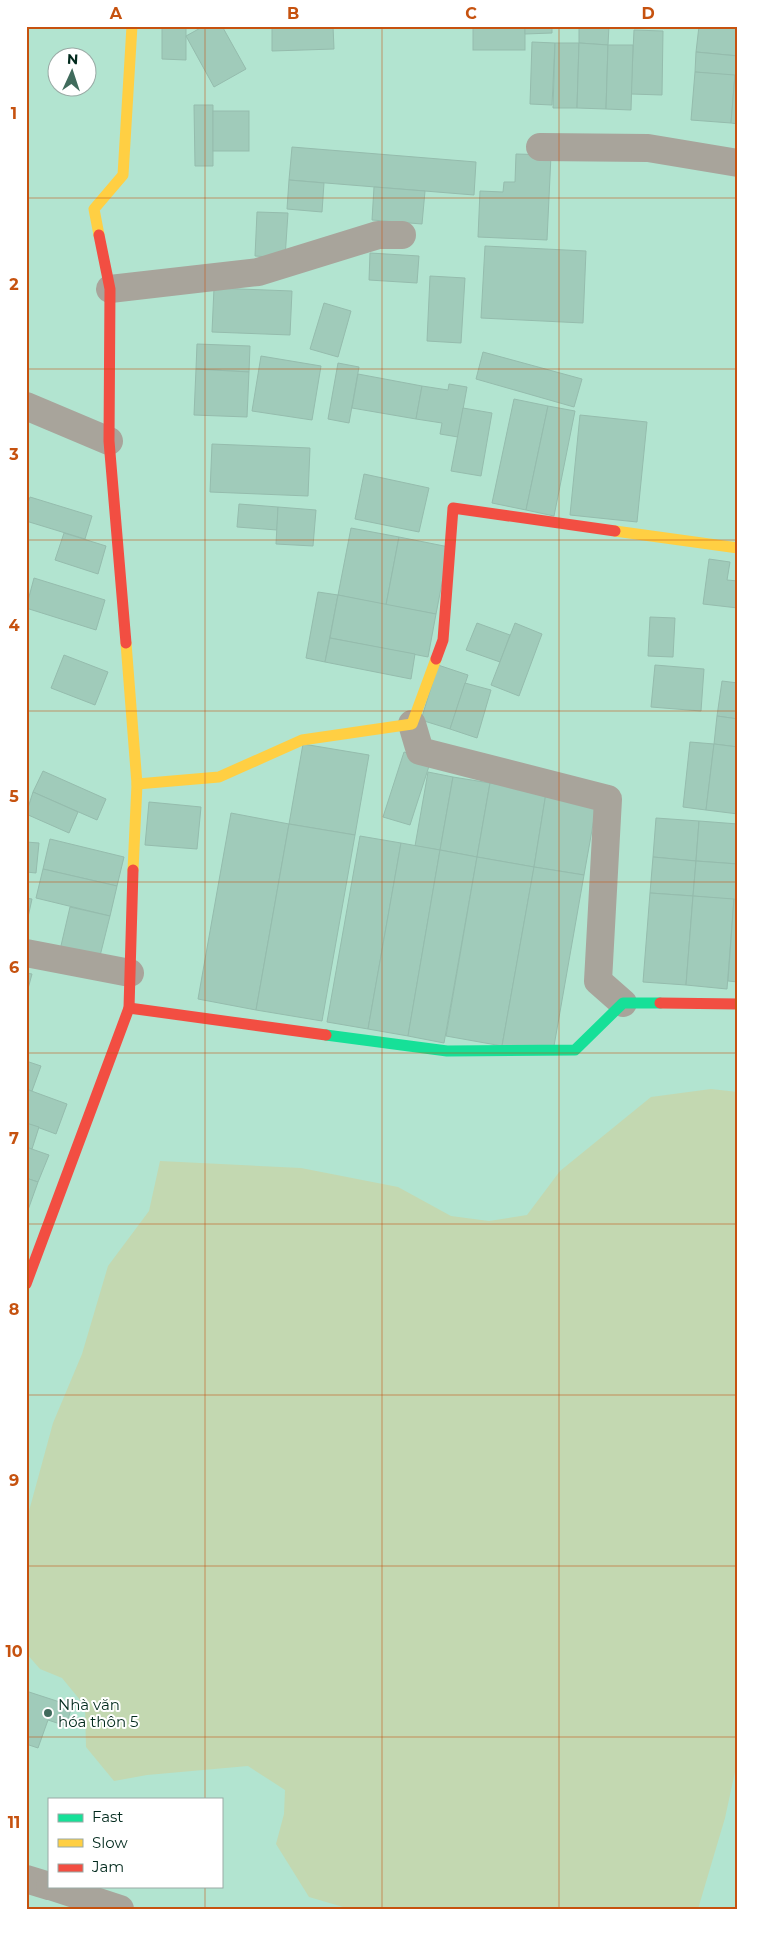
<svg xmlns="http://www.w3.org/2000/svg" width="764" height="1935" viewBox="0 0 764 1935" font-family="Montserrat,sans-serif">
	<rect width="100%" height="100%" fill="#b2e4d0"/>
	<path fill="#c3d8b1" d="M711,1089l27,3v666l-13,60 -27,91h-348l-41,-12 -33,-53 8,-30 1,-24 -37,-24 -101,9 -33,6 -28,-34 -1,-41 -23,-28 -22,-9 -14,-16v-131l27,-99 29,-69 26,-88 41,-55 11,-50 141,7 97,19 53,29 38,5 38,-6 33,-44 91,-74z"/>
	<g fill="#a0cbba" stroke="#95bcad">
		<path d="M162,26h24v34l-24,-1z"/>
		<path d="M204,26h18l24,43 -32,18 -28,-51z"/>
		<path d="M272,26h61l1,23 -62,2z"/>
		<rect x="473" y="26" width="52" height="24"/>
		<path d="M525,26h27v7l-27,1z"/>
		<path d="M579,26h30l-1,19 -29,-2z"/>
		<path d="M699,26h39v30l-42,-4z"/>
		<path d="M634,30l29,1 -1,64 -31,-1z"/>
		<path d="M532,42l23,1 -3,62 -22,-1z"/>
		<path d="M555,43h24l-2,65h-24z"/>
		<path d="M579,43l29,2 -2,64 -29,-1z"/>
		<path d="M608,45h25l-2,65 -25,-1z"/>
		<path d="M696,52l42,4v20l-43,-4z"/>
		<path d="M695,72l40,3 -4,48 -40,-3z"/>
		<path d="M735,75l3,1v48l-7,-1z"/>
		<path d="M194,105h19v61h-18z"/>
		<rect x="213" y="111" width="36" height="40"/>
		<path d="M292,147l184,15 -2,33 -185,-15z"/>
		<path d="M516,154l35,1 -4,85 -69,-3 2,-46 23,1 1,-10h11z"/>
		<path d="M289,180l35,3 -2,29 -35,-3z"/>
		<path d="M374,187l51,4 -3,33 -50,-4z"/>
		<path d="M257,212l31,1 -3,45 -30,-2z"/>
		<path d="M485,246l101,5 -3,72 -102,-5z"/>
		<path d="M370,253l49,3 -2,27 -48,-3z"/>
		<path d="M430,276l35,2 -4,65 -34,-2z"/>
		<path d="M214,288l78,3 -2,44 -78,-3z"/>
		<path d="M324,303l27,8 -13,46 -28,-8z"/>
		<path d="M197,344l53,2 -1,26 -53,-3z"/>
		<path d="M483,352l99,27 -8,28 -98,-28z"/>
		<path d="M261,356l60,10 -9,54 -60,-9z"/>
		<path d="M338,363l21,4 -10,56 -21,-4z"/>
		<path d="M196,369l53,3 -2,45 -53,-2z"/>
		<path d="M358,374l64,12 -6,33 -64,-11z"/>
		<path d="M449,384l18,3 -9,50 -18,-3 2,-11 -26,-4 6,-33 26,4z"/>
		<path d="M514,399l34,7 -22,104 -34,-7z"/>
		<path d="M548,406l27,5 -21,105 -28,-6z"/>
		<path d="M463,408l29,5 -11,63 -30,-5z"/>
		<path d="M580,415l67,7 -10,100 -67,-7z"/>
		<path d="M212,444l98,4 -2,48 -98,-4z"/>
		<path d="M364,474l65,14 -10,44 -64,-13z"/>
		<path d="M30,497l62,19 -7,23 -59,-18v-12z"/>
		<path d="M239,504l39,3 -1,23 -40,-3z"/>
		<path d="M278,507l38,3 -3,36 -37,-2z"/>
		<path d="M351,528l48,9 -13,68 -48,-10z"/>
		<path d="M64,533l42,13 -8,28 -43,-14z"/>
		<path d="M399,537l50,10 -13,67 -50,-9z"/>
		<path d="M709,559l21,3 -3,18 11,1v27l-35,-4z"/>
		<path d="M34,578l71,22 -9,30 -70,-22z"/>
		<path d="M318,592l20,3 -13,67 -19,-4z"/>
		<path d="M338,595l98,19 -8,43 -98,-19z"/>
		<path d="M650,617l25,1 -2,39 -25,-1z"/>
		<path d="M477,623l33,12 -10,27 -34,-12z"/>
		<path d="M515,623l27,11 -23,62 -28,-11z"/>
		<path d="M330,638l85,16 -4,25 -86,-17z"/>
		<path d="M64,655l44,17 -13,33 -44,-17z"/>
		<path d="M438,665l30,10 -18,54 -29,-9z"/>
		<path d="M655,665l49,4 -3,42 -50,-4z"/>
		<path d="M722,681l16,2v36l-21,-3z"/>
		<path d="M465,683l26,7 -14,48 -27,-9z"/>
		<path d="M717,716l21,3v28l-24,-3z"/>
		<path d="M690,742l24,2 -8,66 -23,-3z"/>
		<path d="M303,744l66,11 -14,80 -66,-11z"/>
		<path d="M714,744l24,3v67l-32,-4z"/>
		<path d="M404,752l27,8 -21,65 -27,-8z"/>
		<path d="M43,771l63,28 -9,21 -64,-28z"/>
		<path d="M428,772l25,5 -13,73 -25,-4z"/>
		<path d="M453,777l37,6 -13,74 -37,-7z"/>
		<path d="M490,783l56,10 -12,74 -57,-10z"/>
		<path d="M33,792l45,20 -9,21 -43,-19z"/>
		<path d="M546,793l51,9 -13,73 -50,-8z"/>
		<path d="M149,802l52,5 -4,42 -52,-4z"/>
		<path d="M231,813l58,11 -33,186 -58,-11z"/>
		<path d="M656,818l43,3 -3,40 -43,-4z"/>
		<path d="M699,821l39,3v40l-42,-3z"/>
		<path d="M289,824l66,11 -33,186 -66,-11z"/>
		<path d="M360,836l41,7 -33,186 -41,-7z"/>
		<path d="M50,839l74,18 -7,29 -74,-17z"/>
		<path d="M26,842l13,1 -3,30 -10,-1z"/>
		<path d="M401,843l39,7 -32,186 -40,-7z"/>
		<path d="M440,850l37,7 -33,186 -36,-7z"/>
		<path d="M477,857l57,10 -32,179 -56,-10z"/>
		<path d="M653,857l43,4 -3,35 -43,-3z"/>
		<path d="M696,861l42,3v36l-45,-4z"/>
		<path d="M534,867l50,8 -30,171h-52z"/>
		<path d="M43,869l74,17 -7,30 -74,-18z"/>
		<path d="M650,893l43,3 -7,89 -43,-3z"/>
		<path d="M693,896l41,3 -7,90 -41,-4z"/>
		<path d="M26,898l6,1 -6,27z"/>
		<path d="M734,899l4,1v82l-10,-1z"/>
		<path d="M70,907l40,9 -11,44 -39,-10z"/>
		<path d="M26,973l6,1 -6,22z"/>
		<path d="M26,1061l15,5 -9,25 -6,-2z"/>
		<path d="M26,1089l41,15 -11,30 -30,-11z"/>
		<path d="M26,1123l13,4 -7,22 -6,-2z"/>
		<path d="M26,1147l23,8 -11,27 -12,-4z"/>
		<path d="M26,1178l12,4 -10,28h-2z"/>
		<path d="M26,1691l46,15 -6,20 -18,-6 -10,28 -12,-4z"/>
	</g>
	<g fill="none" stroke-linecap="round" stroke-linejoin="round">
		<g stroke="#a8a49b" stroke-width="28">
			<path d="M540,147l108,1 90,15"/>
			<path d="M110,289l148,-17 120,-37h24"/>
			<path d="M26,406l83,35"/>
			<path d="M412,724l8,27 188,48 -10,182 25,22"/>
			<path d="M26,953l104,20"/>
			<path d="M26,1879l23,7"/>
			<path d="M50,1886l70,23"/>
		</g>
		<path stroke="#16e098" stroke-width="11" d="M326,1035l121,16 128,-1 48,-47h37"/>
		<g stroke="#ffcf43" stroke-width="11">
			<path d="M99,235l-5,-26 29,-34 9,-149"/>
			<path d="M615,531l123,17"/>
			<path d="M126,643l11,141 -4,86"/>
			<path d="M137,784l82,-7 83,-37 110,-16 24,-65"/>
		</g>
		<g stroke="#f24e42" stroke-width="11">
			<path d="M99,235l11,54 -1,152 17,202"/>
			<path d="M436,659l7,-19 10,-132 162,23"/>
			<path d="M660,1003l78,1"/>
			<path d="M129,1008l197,27"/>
			<path d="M26,1284l103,-276 4,-138"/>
		</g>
	</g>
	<path fill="none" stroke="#c6520f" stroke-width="1" stroke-opacity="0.55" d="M205,26v1773M382,26v1883M559,26v1883M26,198h712M26,369h712M26,540h712M26,711h712M26,882h712M26,1053h712M26,1224h712M26,1395h712M26,1566h712M26,1737h712M205,1886v23"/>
	<circle fill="#406b5c" stroke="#fff" stroke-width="2" cx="48" cy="1713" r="5"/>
	<g text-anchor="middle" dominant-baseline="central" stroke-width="4" stroke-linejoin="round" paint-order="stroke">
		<g font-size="15" fill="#022a1d" stroke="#fff" text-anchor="start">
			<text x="58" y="1704">Nhà văn<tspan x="58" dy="17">hóa thôn 5</tspan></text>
		</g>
	</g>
	<rect width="764" height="1935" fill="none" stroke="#ffffff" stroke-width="55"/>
	<rect x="48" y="1798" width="175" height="90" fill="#ffffff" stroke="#9aaaa5"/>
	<rect x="58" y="1814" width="25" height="8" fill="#16e098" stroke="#9aaaa5"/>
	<text x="92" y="1822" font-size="15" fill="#022a1d">Fast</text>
	<rect x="58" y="1839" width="25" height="8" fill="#ffcf43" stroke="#9aaaa5"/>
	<text x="92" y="1848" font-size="15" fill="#022a1d">Slow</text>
	<rect x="58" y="1864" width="25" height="8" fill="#f24e42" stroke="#9aaaa5"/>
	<text x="92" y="1872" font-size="15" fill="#022a1d">Jam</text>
	<g transform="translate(72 72) rotate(3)"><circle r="24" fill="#ffffff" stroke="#9aaaa5"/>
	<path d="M0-4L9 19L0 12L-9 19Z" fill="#406b5c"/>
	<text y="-8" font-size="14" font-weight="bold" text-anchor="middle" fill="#022a1d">N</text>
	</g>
	<rect x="28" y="28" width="708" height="1880" fill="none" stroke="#c6520f" stroke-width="2"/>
	<g font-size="16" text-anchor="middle" font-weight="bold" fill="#c6520f">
		<text x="116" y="19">A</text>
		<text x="293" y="19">B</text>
		<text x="471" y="19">C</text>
		<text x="648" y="19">D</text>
		<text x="14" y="119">1</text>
		<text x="14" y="290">2</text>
		<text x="14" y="460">3</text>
		<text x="14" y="631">4</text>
		<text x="14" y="802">5</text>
		<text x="14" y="973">6</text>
		<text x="14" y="1144">7</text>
		<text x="14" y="1315">8</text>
		<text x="14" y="1486">9</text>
		<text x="14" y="1657">10</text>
		<text x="14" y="1828">11</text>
	</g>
</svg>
